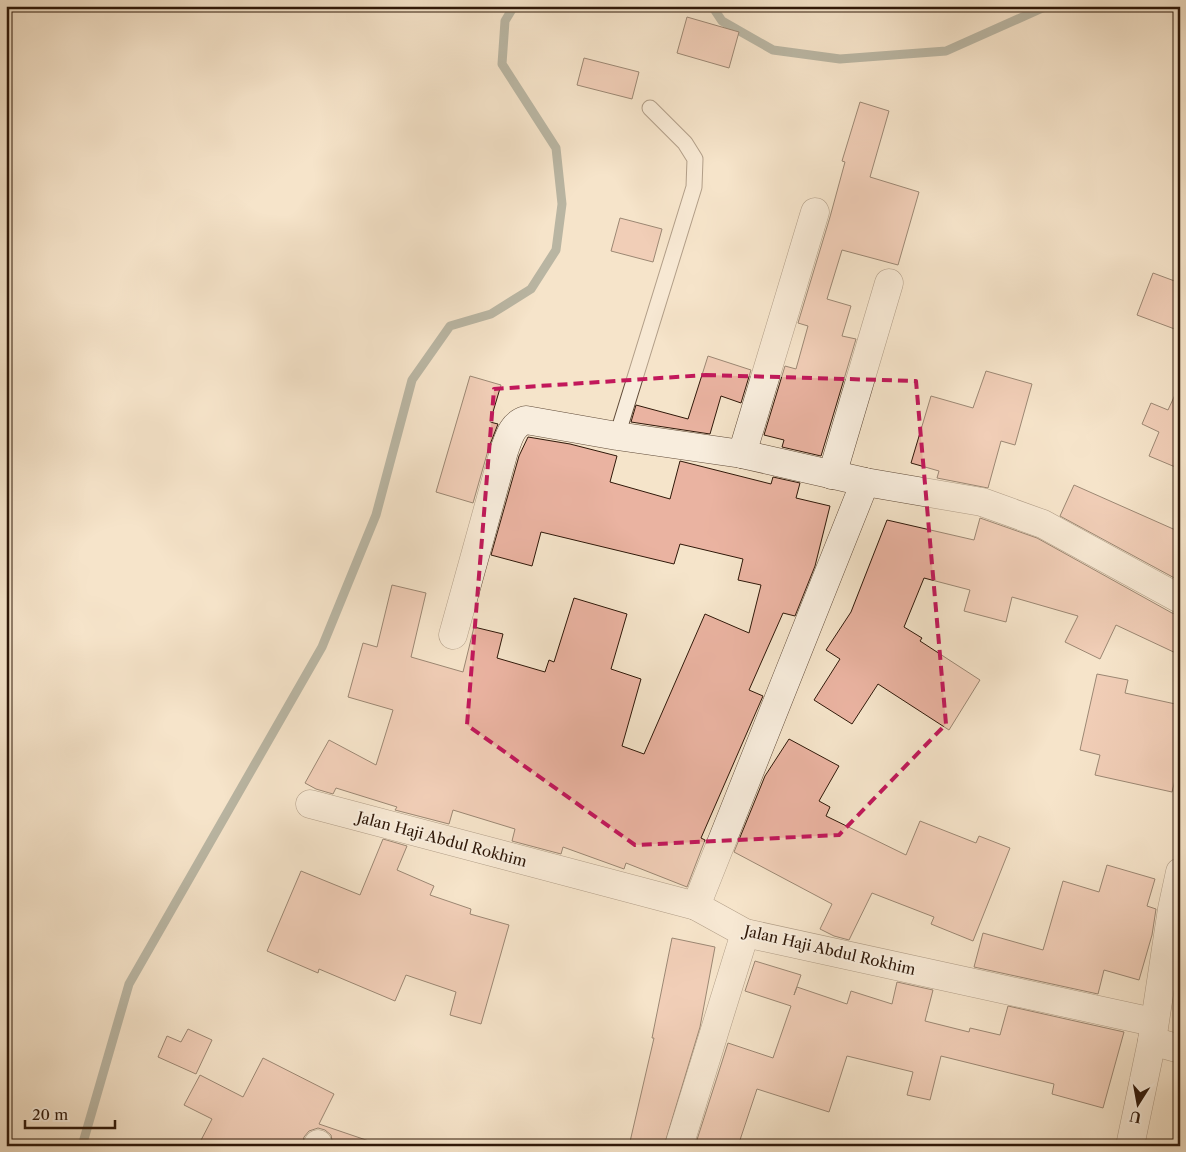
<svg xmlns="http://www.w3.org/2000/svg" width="1186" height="1152" viewBox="0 0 1186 1152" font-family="'Libre Caslon Text',serif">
	<rect width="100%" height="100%" fill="#f5e4ca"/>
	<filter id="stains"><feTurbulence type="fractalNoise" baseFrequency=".004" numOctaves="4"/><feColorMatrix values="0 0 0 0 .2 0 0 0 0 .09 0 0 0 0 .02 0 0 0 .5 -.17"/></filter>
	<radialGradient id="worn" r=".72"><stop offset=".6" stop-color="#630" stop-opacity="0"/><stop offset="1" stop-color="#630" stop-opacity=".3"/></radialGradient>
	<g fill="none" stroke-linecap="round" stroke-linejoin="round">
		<g stroke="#707c71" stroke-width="9">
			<path d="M712,6l10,15 51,29 67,9 106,-8 101,-45"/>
			<path d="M82,1146l47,-162 193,-337 54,-132 36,-135 38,-54 41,-12 40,-25 25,-39 6,-46 -6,-56 -54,-84 3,-43 9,-15"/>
		</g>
	</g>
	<g fill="#eab3a1" stroke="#2f1809">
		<path d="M687,17l52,15 -10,36 -52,-15z"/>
		<path d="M584,58l55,14 -7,27 -55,-14z"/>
		<path d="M860,102l29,9 -19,66 49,15 -21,73 -56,-15 -15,49 24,7 -9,30 14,3 -35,117 -39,-9 2,-7 -20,-5 21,-69 11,3 12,-43 -10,-3 32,-106 15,-55 -3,-1z"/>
		<path d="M620,218l42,11 -9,33 -42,-11z"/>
		<path d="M1153,273l27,10v48l-43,-16z"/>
		<path d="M708,356l43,14 -10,33 -20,-7 -11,38 -79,-12 5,-17 52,14z"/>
		<path d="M986,371l46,13 -17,61 -14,-4 -13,47 -51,-10 2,-7 -28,-8 20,-67 42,12z"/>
		<path d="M470,376l31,9 -11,37 8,2 -9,23 -16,56 -37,-11z"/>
		<path d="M1180,384v85l-31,-13 10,-24 -17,-8 9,-21 17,7z"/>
		<path d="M528,437l42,7 47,12 -7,26 60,17 10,-38 91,23 2,-7 27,6 -4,15 34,8 -15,60 -20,50 -12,-3 -34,77 14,6 -62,142 4,2 -18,47 -61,-24 -2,6 -61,-22 -2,7 -49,-13 3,-12 -62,-19 -4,14 -54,-14 2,-3 -61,-19 -3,6 -17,-5 -11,-6 24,-43 47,25 17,-55 -45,-13 15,-54 14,4 15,-62 34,8 -15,64 52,15 11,-45 29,7 -6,24 48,14 4,-12 5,2 20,-64 53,16 -16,55 30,10 -19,67 22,8 61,-140 44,19 12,-48 -23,-5 5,-21 -63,-15 -6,20 -133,-32 -9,34 -41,-11 28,-99z"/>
		<path d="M1074,485l106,47v49l-120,-65z"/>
		<path d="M980,518l57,20 135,75 8,2v40l-64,-30 -16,34 -35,-17 13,-26 -66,-19 -6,25 -42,-11 6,-21 -46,-12 -20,49 18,11 -2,3 60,39 -31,50 -71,-46 -26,40 -38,-24 26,-41 -14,-9 25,-38 36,-92 87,20z"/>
		<path d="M1097,674l31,6 -3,13 55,12v55l-8,32 -77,-17 5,-20 -20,-5z"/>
		<path d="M789,739l50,27 -20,35 11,6 -4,9 80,39 14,-34 56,22 3,-7 31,12 -37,93 -42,-17 3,-7 -62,-24 -23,47 -15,-4 -14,-7 12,-25 -98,-52 31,-76z"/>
		<path d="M383,839l24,7 -10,24 37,16 -4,9 41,14 -1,5 39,11 -28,99 -31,-9 6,-23 -50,-17 -11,26 -76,-32 -1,4 -51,-22 34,-80 59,24z"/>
		<path d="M1107,865l48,14 -8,27 9,3 -4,26 -13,45 -35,-10 -6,24 -124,-27 9,-34 60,17 20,-69 36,11z"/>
		<path d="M672,938l43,9 -15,80 -36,119h-35l25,-108h-2z"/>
		<path d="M755,961l46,14 -7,20 3,-8 50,17 4,-13 41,13 5,-22 36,8 -8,31 44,11 1,-4 30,7 8,-29 116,26 -21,76 -51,-14 2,-10 -113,-28 -11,44 -23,-5 6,-23 -66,-16 -18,56 -72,-23 -19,57h-43l33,-103 45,15 18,-52 -46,-15z"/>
		<path d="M188,1029l24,11 -16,34 -38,-17 9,-21 14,6z"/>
		<path d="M263,1058l71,36 -15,30 50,17 -1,5h-35l-2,-11 -6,-5 -7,-2 -9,3 -5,6 -2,9h-104l14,-27 -28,-14 16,-30 43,22z"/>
	</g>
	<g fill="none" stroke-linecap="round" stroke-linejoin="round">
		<g stroke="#604b39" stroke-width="17">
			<path id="service" d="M617,436l77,-249 1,-28 -10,-16 -35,-35"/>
		</g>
		<g stroke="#604b39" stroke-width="29">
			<g id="minor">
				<path d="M742,454l73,-242"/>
				<path d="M832,475l57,-192"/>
				<path d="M453,635l51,-184c5,-14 8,-27 22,-31l91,16 125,18 123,28 117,20 61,22 137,75"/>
				<path d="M310,804l386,102 49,27 408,89"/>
				<path d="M696,906l169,-424"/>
				<path d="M1152,1041l28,8"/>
				<path d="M317,1146l1,-2"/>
				<path d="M679,1146l66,-213"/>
				<path d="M1130,1146l22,-105 20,-132 8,-37"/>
			</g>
		</g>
		<use href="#service" stroke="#f8eddd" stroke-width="15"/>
		<use href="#minor" stroke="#f8eddd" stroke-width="28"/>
	</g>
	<path d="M0 0H1186V1152H0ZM706,375l210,6 30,343 -107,111 -204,10 -168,-120 27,-336z" fill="#f5e4ca" fill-opacity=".55" fill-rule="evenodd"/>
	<path fill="none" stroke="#c2185b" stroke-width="4" stroke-dasharray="10 6" stroke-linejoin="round" d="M706,375l210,6 30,343 -107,111 -204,10 -168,-120 27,-336z"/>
	<g text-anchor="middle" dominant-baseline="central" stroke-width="4" stroke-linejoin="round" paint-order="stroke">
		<g font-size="15" fill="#2f1809" stroke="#f8eddd">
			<text transform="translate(442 839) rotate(15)">Jalan Haji Abdul Rokhim</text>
			<text transform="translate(830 950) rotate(13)">Jalan Haji Abdul Rokhim</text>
		</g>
	</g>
	<rect width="1186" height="1152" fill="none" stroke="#f5e4ca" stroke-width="25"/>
	<rect x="8" y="8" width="1171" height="1137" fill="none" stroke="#2f1809" stroke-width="2.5"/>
	<rect x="12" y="12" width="1161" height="1127" fill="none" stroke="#2f1809"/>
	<g transform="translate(1138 1104) rotate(191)" stroke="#f8eddd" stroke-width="4" paint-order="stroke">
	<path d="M0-4L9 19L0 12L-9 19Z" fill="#2f1809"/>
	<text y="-8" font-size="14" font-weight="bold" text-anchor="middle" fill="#2f1809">U</text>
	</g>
	<path d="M25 1120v8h90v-8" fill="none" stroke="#2f1809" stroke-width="2.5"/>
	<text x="32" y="1120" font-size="15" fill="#2f1809" stroke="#f8eddd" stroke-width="4" paint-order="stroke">20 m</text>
	<rect width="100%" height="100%" filter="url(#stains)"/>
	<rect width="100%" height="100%" fill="url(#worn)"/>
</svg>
